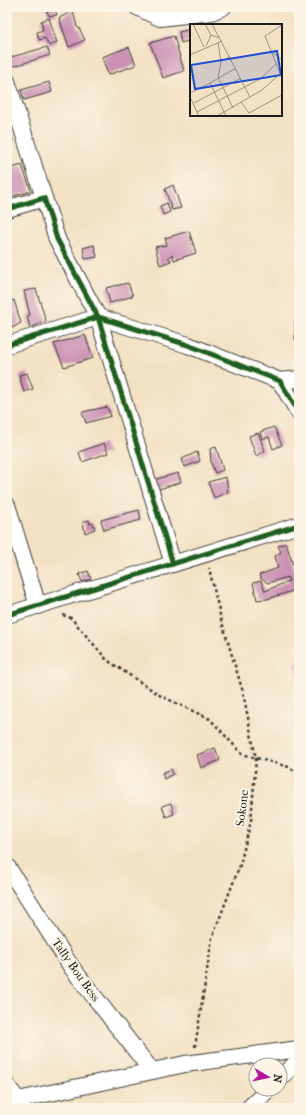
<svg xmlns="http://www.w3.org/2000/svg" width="306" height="1115" viewBox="0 0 306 1115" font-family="'IM FELL French Canon',serif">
	<rect width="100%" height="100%" fill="#fcf5e5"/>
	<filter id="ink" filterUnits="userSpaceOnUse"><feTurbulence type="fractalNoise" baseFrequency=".025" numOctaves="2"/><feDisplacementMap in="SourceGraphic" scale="8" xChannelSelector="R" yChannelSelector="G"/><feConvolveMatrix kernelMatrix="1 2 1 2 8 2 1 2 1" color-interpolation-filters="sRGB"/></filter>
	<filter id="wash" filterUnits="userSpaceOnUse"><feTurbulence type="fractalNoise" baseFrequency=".012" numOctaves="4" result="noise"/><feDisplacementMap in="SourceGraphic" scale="16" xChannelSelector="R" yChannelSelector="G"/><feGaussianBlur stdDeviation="0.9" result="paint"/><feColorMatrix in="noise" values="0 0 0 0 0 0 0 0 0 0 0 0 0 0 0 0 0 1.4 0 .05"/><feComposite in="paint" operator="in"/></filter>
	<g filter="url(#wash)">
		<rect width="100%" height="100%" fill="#f3e1c4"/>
		<g id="blocks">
			<g fill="#cb90b4">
				<path d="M45,7h9l3,8 -8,1z"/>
				<path d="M73,11l4,16 2,1 6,12 -16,7 -10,-29z"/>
				<path d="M49,18l8,25 -8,3 -4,-8 -6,2 -2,-8 6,-2 -2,-9z"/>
				<path d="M191,29v19l-3,-7 -7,2 -2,-11z"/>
				<path d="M174,36l10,35 -21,7 -13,-35z"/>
				<path d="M47,47l3,8 -39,12 -3,-9z"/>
				<path d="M129,47l7,18 -28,10 -6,-18z"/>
				<path d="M49,82l3,10 -28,8 -3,-10z"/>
				<path d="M7,123l6,18 -6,2z"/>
				<path d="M22,165l9,26 -24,7v-29z"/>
				<path d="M173,185l8,23 -9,2 -7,-21z"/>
				<path d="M167,203l3,9 -7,3 -3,-9z"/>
				<path d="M189,231l7,22 -22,7 -2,-5 -4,2 3,4 -11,4 -5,-18 12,-2 -2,-7z"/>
				<path d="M94,245l3,12 -12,2 -2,-11z"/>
				<path d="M128,283l5,13 -23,7 -4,-15z"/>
				<path d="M36,289l10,32 -16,7 -3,-12 3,-1 -6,-24z"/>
				<path d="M14,300l7,23 -9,5 -5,-15v-10z"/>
				<rect x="295" y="318" width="4" height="21"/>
				<path d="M85,335l8,23 -29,9 -10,-23z"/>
				<path d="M27,373l6,16 -9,3 -5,-17z"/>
				<path d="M107,407l4,9 -25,7 -4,-11z"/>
				<path d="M274,427l8,18 -9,4 -4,-12 -7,2 -2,-7z"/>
				<path d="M258,433l7,18 -9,5 -7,-20z"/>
				<path d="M104,443l4,10 -26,9 -3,-10z"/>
				<path d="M216,447l7,23 -8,3 -4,-10 -1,-14z"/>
				<path d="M197,452l3,9 -15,6 -3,-8z"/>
				<path d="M178,473l3,9 -25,8 -3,-10z"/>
				<path d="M226,477l2,15 -14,6 -6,-16z"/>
				<path d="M139,510l2,10 -37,10 -3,-10z"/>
				<path d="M89,520l1,4 3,-1 2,6 -10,4 -2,-11z"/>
				<path d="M286,543l13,41v5l-32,10 -10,1 -4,-17 8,-2 4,10 24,-10 -1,-4 -20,6 -8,-5 -1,-3 19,-7 -3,-12 6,-4 -3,-6z"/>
				<path d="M88,571l3,8 -9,3 -3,-8z"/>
				<path d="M299,662v16l-5,-15z"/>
				<path d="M215,748l5,12 -19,8 -4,-13z"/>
				<path d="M171,769l2,5 -9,5 -2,-6z"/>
				<path d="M171,803l3,11 -8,3 -4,-11z"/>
			</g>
		</g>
	</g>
	<g filter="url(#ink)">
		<use href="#blocks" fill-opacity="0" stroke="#3c3a35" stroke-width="1"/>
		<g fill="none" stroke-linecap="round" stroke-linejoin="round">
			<g stroke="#3c3a35" stroke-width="18">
				<g id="minor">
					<path d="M137,7l23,11 51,-6 12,-5"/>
					<path d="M7,81l37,117"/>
					<path d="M7,209l37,-11 13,41 41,78 75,247"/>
					<path d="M7,345l91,-28 90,28 92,36 19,32"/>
					<path d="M280,381l19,-2"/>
					<path d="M7,505l31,101"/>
					<path d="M7,615l292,-90"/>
					<path d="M7,866l65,102 79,102"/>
					<path d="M280,1078l19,-18"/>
					<path d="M7,1086l11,14 4,8"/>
					<path d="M7,1105l11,-5 167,-36 114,-15"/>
					<path d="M249,1108l20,-19"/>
				</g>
			</g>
			<g stroke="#3c3a35" stroke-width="2.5" stroke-dasharray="3 3" stroke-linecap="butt">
				<path d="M63,615l8,3 36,42 54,36 49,23 32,35 47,13 10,7"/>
				<path d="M195,1047l17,-109 28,-73 11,-44 5,-62 -13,-67 -22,-73 -12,-51"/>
			</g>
			<use href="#minor" stroke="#fff" stroke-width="16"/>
			<g stroke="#fcf5e5" stroke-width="8">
				<g id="cycleway">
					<path d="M7,209l37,-11 13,41 41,78 75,247"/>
					<path d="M7,345l91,-28 90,28 92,36 19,32"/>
					<path d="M7,615l292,-90"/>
				</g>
			</g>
			<use href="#cycleway" stroke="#1b5e20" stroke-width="5"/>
		</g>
	</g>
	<g text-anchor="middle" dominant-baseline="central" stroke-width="4" stroke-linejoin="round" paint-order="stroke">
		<g font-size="12" fill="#1c1c1c" stroke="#fcf5e5">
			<text transform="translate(242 808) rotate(-83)">Sokone</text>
			<text transform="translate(76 970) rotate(55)">Tally Bou Bess</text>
		</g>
	</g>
	<g transform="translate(190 24)">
		<rect width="92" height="92" fill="#f3e1c4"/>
		<path fill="none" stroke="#9d9281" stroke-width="1" d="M3,0l11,23M15,0l6,11 9,3M22,0l38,73M92,1l-17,11 17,42M28,18l3,20M16,22l5,-11M82,28l10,8M0,31l32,-14M40,32l-9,6 -3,15 15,31M0,45l4,7 -4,4M0,69l20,-10M1,75l6,13M51,78l8,11 33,-18M4,79l47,-25M9,92l-2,-4 63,-33 16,-15M27,92l45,-26 20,-18M36,92l-16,-33 26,-15"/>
		<path fill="#1d4ed8" fill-opacity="0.15" stroke="#1d4ed8" stroke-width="2" d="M87,27l4,24 -86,14 -4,-24z"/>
		<rect width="92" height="92" fill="none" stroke="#1c1c1c" stroke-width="2"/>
	</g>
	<rect width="306" height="1115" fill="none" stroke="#fcf5e5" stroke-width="24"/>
	<g transform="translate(268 1077) rotate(99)"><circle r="19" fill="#fcf5e5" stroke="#a29e95"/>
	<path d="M0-3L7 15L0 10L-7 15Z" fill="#b5179e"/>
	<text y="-6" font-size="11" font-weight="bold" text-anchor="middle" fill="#1c1c1c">N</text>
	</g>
</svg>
